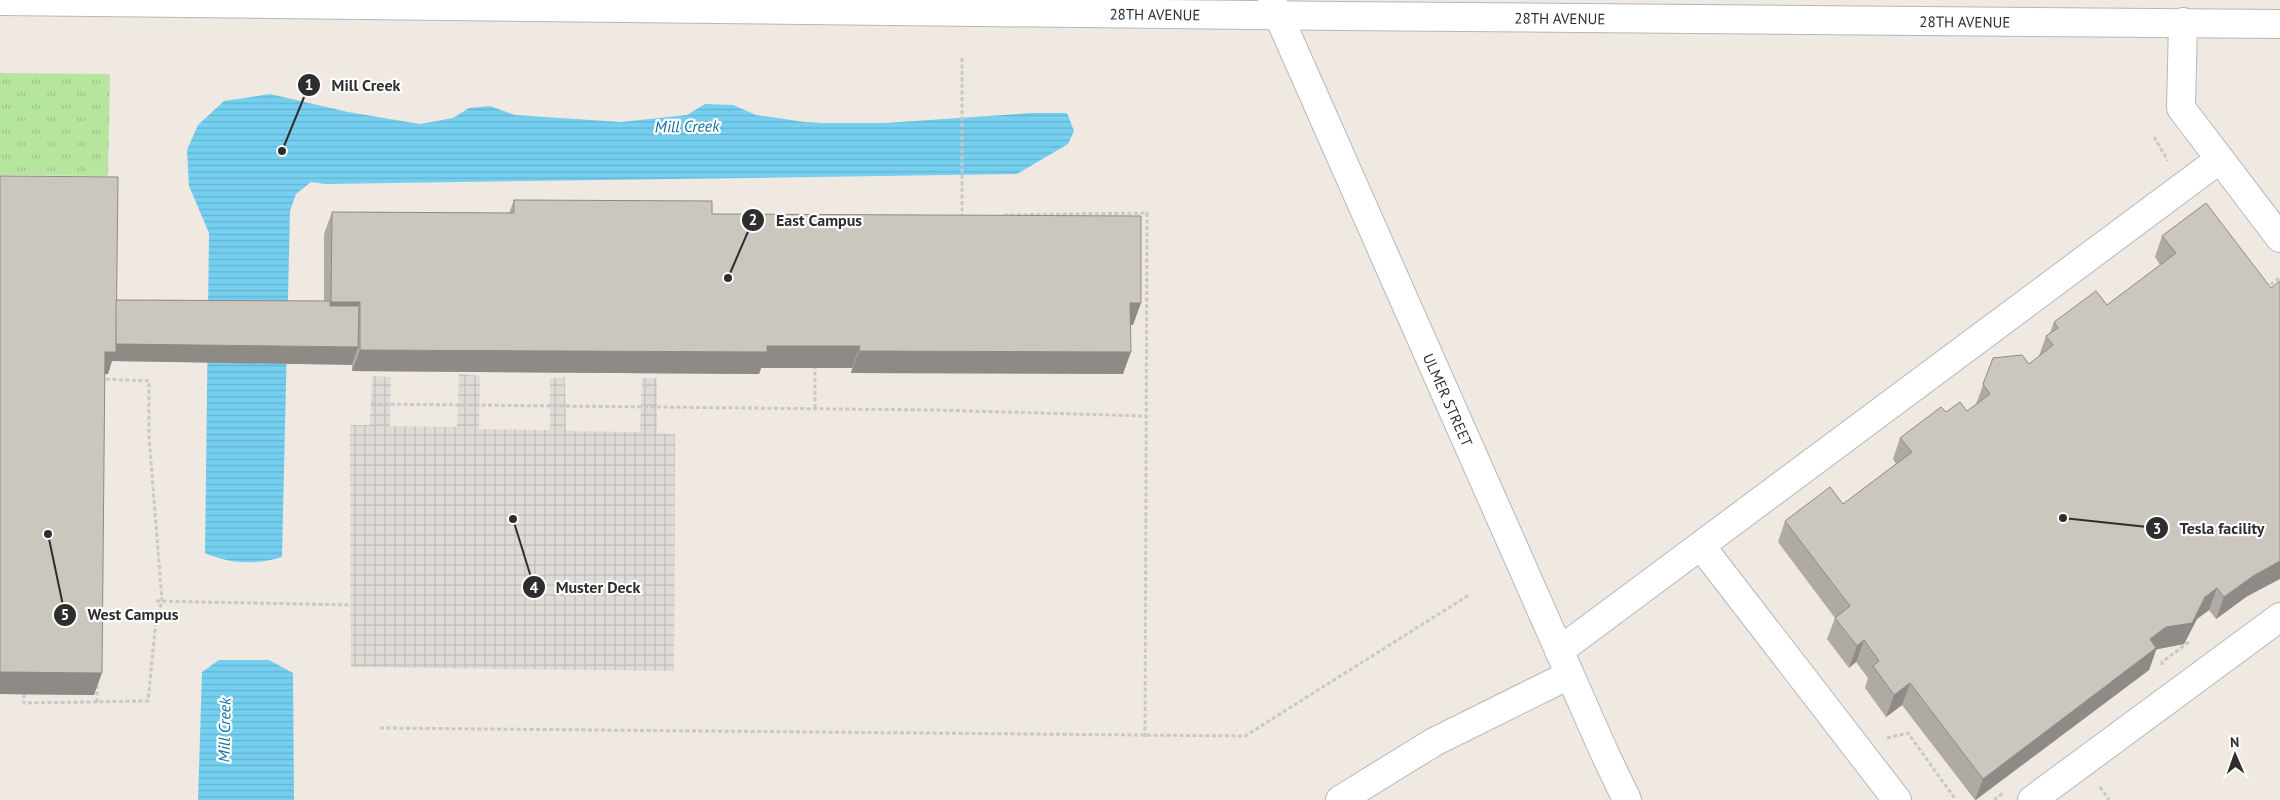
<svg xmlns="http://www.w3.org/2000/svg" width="2280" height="800" viewBox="0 0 2280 800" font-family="'PT Sans',sans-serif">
	<defs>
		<pattern id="grass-tufts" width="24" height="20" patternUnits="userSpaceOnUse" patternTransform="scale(1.25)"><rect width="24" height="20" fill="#b6e59e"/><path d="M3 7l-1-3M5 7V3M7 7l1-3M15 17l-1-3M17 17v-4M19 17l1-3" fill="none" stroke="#9dc588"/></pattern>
		<pattern id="plaza-grid" width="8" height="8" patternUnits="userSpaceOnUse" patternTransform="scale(1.25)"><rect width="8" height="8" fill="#dfdcd8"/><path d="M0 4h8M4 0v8" fill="none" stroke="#c0bdba"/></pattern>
		<pattern id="water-rules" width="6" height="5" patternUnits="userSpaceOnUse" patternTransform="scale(1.25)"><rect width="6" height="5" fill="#75cff0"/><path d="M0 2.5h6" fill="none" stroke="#66b2ce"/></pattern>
	</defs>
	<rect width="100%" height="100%" fill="#efe9e1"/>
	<path fill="url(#grass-tufts)" d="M0,73l110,1 -2,102 -108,-1z"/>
	<path fill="url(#plaza-grid)" d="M459,374l21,2 -1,53 71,1v-52l15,-1 1,54 74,1 2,-54h15v55l18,1 -1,237 -323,-4 -1,-242h20l2,-49 19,1 -1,49 67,1z"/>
	<g fill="url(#water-rules)">
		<path d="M270,94l78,18 72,12 33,-6 16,-10 21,-2 25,9 106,7 66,-7 18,-11 28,1 23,10 49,7 18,1h62l146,-10h36l7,18 -6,13 -51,30 -692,10 -14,-2 -15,12 -6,17 -8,346c-26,8 -52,7 -77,-4l4,-320 -20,-47 -2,-36 11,-25 26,-24z"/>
		<path d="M219,660h50l24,13 1,127h-96l4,-128z"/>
	</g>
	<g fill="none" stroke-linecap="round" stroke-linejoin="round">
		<g stroke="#b4b7c1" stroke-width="30">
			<g id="minor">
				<path id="s1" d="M0,1l1340,15 940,8"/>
				<path id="s2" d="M1272,1l333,753 22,46"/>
				<path d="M2183,22l-2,86 99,130"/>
				<path d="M1701,546l196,254"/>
				<path d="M1559,651l661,-492"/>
				<path d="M1340,800l94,-58 135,-67"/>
				<path d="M2032,800l248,-183"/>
			</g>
		</g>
		<g stroke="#c9c9c9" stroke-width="3" stroke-dasharray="4 2.5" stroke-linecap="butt">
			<path d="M2154,137l14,24"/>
			<path d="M1004,215l143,-2 -2,524"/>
			<path d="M962,218v-162"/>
			<path d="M2265,288l15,-10"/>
			<path d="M371,404l564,6 211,6"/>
			<path d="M815,408v-40"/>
			<path d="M156,601l195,4"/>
			<path d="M2162,665v-3l27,-20"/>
			<path d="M24,694v9l124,-2 8,-81 6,-19 -13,-164v-56l-47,-2"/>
			<path d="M97,702v-18"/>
			<path d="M380,728l865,8 224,-141"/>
			<path d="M1887,738l21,-5 48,67"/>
			<path d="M2100,787l9,13"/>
			<path d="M1994,800l9,-7"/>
		</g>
		<use href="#minor" stroke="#fff" stroke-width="28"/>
	</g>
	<g fill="#afaba4">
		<path d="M514,200l198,14 421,111h-3l-7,49 -272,-1 1,-5h-91l-2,6 -407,-3v-7l-240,-3 -4,13h-3l-11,321 -94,-1 116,-394 208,1v-67l8,-22 177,1z"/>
		<path d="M2206,203l40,394 -30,22 -7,-9 -12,9 -13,25 -26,5 -2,1 -7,20 -173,130h-1l-73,-95 -16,12 -21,-29 3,-10 -12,-16 -7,6 -22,-29 8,-21 -57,-76 7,-21 58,-17 53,-40 -3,-5 7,-21 46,-26 21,-1 9,-7 17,-46 36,6 10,-8 7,-20 4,-3 4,-11 53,-17 53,-40 -5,-8 7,-21z"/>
	</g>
	<g fill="#8e8b86">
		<path d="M331,302h29l-8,22h-28z"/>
		<path d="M1130,303h11l-8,22h-10z"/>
		<path d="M115,344l243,3 -6,18 -240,-4 -4,13h-11l8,-22z"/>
		<path d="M767,346h93l-8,22h-91l-2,6 -407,-3 8,-21z"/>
		<path d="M859,351l272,1 -8,22 -272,-1z"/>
		<path d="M2280,561v18l-34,18 -30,22 8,-22 29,-21z"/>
		<path d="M2217,588l-8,22 -12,9 -13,25 -26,5 -2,1 -7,20 -174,130 8,-21 167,-140z"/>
		<path d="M1864,640l-8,22 -7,6 8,-22z"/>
		<path d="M0,672l102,1 -8,22 -94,-1z"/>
		<path d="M1910,683l-8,22 -16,12 8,-22z"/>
	</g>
	<g fill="#cbc7bf" stroke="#8e8b86">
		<path d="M0,176l118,1 -2,175h-11l-3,321 -102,-1z"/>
		<path d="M514,200l198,1v13l429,2v87h-11l1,49 -272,-1 1,-5h-93v6l-407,-2v-48h-29l1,-90 182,1z"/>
		<path d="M2206,203l65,85 9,-7v280l-27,15 -29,21 -7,-9 -12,9 -13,26 -26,4 -16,12 6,9 -173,131 -73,-96 -16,12 -21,-29 6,-5 -15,-21 -7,6 -22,-28 15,-12 -65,-85 45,-34 13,17 69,-52 -12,-14 41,-31 5,5 14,-10 7,9 23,-17 -7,-10 10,-26 29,-3 7,9 24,-19 -7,-9 12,-8 -4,-6 42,-31 11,14 69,-52 -14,-17z"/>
		<path d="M116,300l214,1v5h29l-1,41 -242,-3z"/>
	</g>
	<g text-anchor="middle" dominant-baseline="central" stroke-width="4.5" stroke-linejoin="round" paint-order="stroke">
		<g font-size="15" fill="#2e2e2e" stroke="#fff">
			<text stroke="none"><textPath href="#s1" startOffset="1155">28TH AVENUE</textPath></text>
			<text stroke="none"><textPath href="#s1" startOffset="1560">28TH AVENUE</textPath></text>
			<text stroke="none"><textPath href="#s1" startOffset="1965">28TH AVENUE</textPath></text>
			<text stroke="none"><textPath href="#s2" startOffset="436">ULMER STREET</textPath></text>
		</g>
		<g font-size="16" font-style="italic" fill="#0d6fa3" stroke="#fff">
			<text transform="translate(687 126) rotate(-1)">Mill Creek</text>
			<text transform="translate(224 730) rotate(-89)">Mill Creek</text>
		</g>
	</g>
	<path fill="none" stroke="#2e2e2e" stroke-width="2" d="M282 151L309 85M728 278L753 220M2063 518L2157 528M513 519L534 587M48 534L65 615"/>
	<g fill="#2e2e2e" stroke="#fff" stroke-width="2">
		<circle cx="282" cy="151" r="5"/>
		<circle cx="728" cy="278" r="5"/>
		<circle cx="2063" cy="518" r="5"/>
		<circle cx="513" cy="519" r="5"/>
		<circle cx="48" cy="534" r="5"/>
		<circle cx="309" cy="85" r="12"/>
		<circle cx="753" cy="220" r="12"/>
		<circle cx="2157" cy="528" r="12"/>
		<circle cx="534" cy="587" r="12"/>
		<circle cx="65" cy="615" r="12"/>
	</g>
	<g font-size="15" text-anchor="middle" font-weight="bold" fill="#fff">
		<text x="309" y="90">1</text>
		<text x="753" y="225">2</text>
		<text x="2157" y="534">3</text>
		<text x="534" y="593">4</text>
		<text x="65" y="620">5</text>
	</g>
	<g font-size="16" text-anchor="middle" font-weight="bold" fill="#2e2e2e" stroke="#fff" stroke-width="4.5" stroke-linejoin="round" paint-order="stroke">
		<text x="366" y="91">Mill Creek</text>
		<text x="819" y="226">East Campus</text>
		<text x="2222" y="534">Tesla facility</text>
		<text x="598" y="593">Muster Deck</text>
		<text x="133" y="620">West Campus</text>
	</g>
	<g transform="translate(2235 755) rotate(358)" stroke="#ffffff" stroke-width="4" paint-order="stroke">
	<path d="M0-4L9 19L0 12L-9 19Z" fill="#2e2e2e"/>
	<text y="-8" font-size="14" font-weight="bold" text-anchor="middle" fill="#2e2e2e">N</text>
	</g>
</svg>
